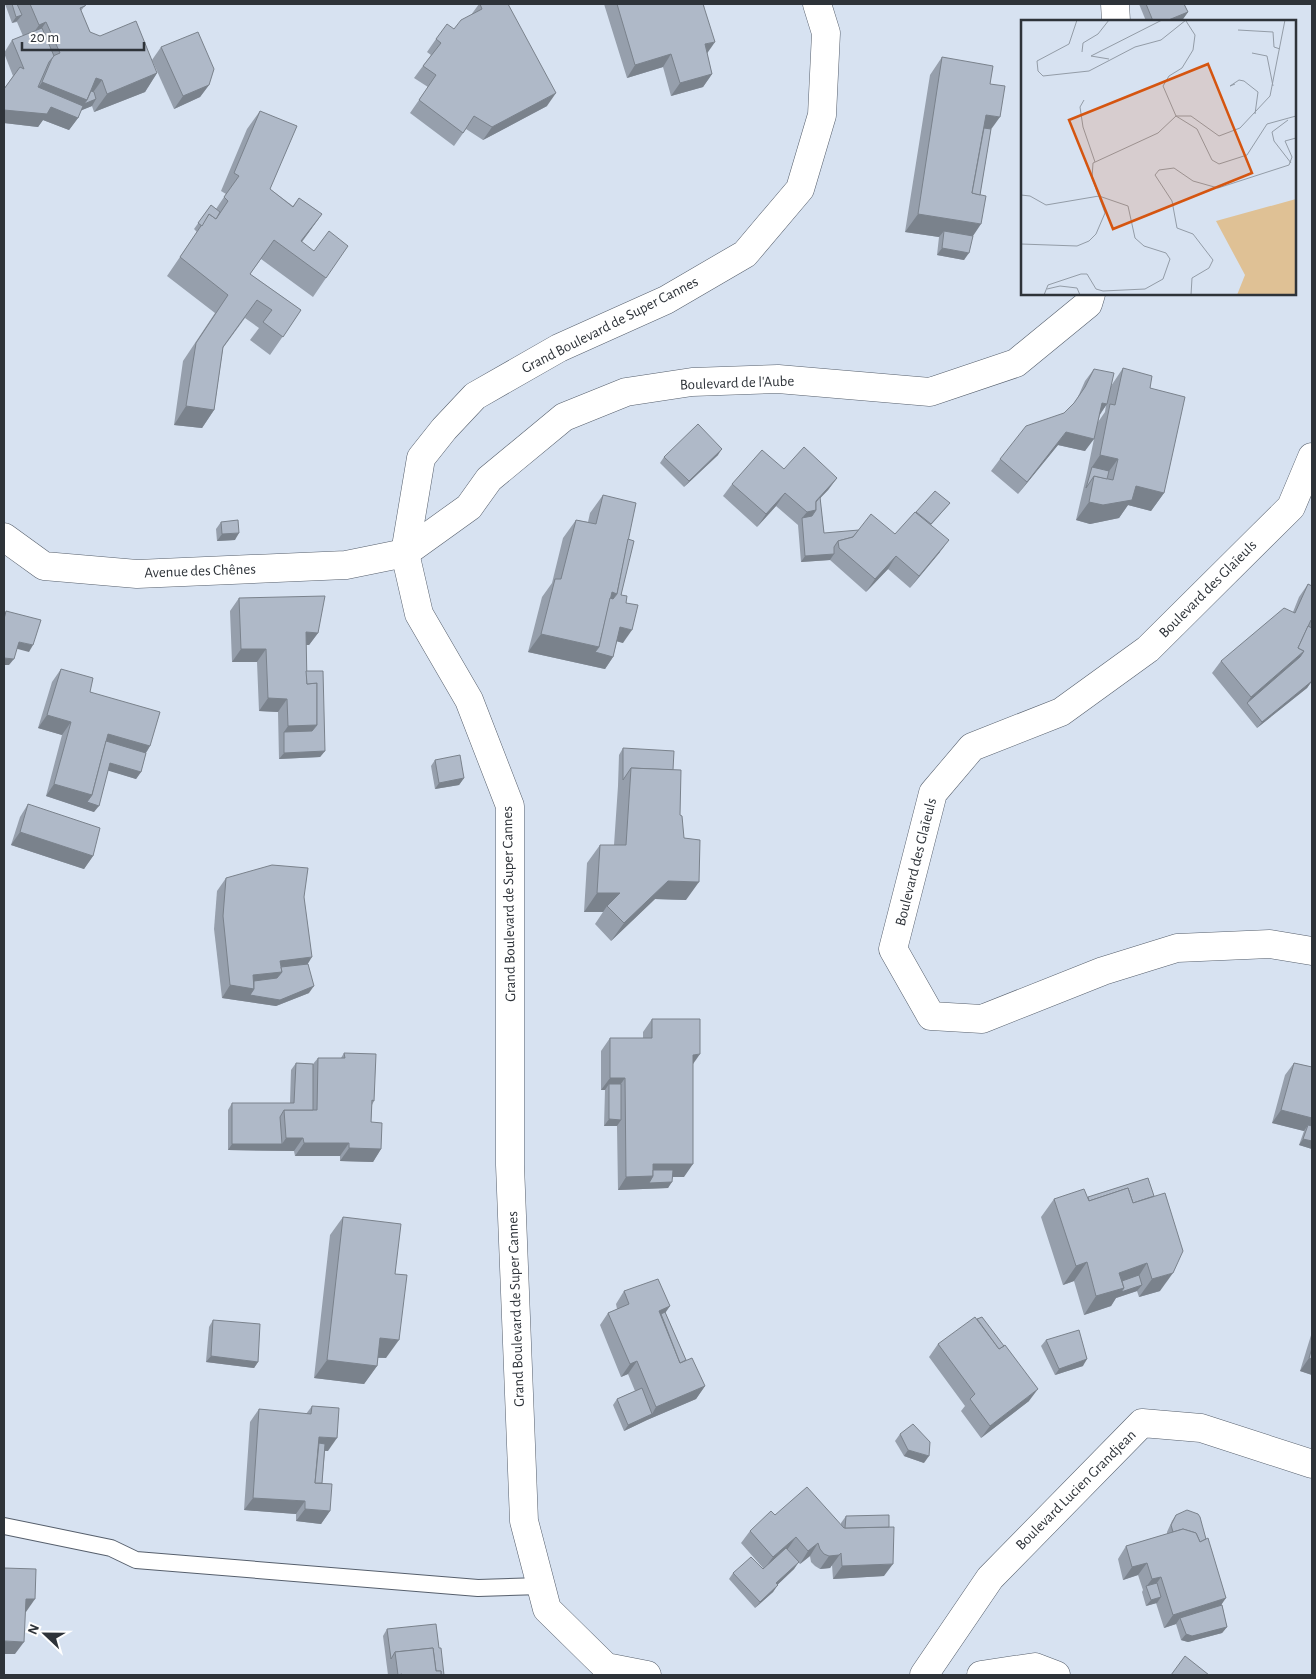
<svg xmlns="http://www.w3.org/2000/svg" width="1316" height="1679" viewBox="0 0 1316 1679" font-family="'Alegreya Sans',sans-serif">
	<rect width="100%" height="100%" fill="#d7e2f1"/>
	<g fill="none" stroke-linecap="round" stroke-linejoin="round">
		<g stroke="#565f6c" stroke-width="18">
			<path id="lane" d="M4,1526l107,22 25,12 342,28 63,-2"/>
		</g>
		<g stroke="#565f6c" stroke-width="29">
			<g id="street">
				<path d="M1115,4l1,17"/>
				<path d="M1312,457l-21,50 -143,142 -87,63 -89,35 -39,46 -40,156 38,67 51,3 121,-48 74,-23 93,-4 42,7"/>
				<path d="M4,537l40,29 93,8 209,-9 59,-12 64,-46 20,-28 75,-62 62,-25 66,-10 86,-3 152,13 86,-29 72,-59 3,-10"/>
				<path d="M647,1675l-41,-8 -59,-58 -23,-88 -14,-356v-359l-41,-106 -50,-86 -14,-61 16,-95 23,-29 31,-33 84,-48 107,-48 79,-46 55,-65 22,-74 4,-82 -9,-29"/>
				<path d="M924,1675l66,-97 152,-155 59,5 111,36"/>
				<path d="M981,1675l54,-8 21,8"/>
			</g>
		</g>
		<use href="#lane" stroke="#fff" stroke-width="16"/>
		<use href="#street" stroke="#fff" stroke-width="28"/>
	</g>
	<g fill="#969fac" fill-rule="evenodd">
		<path d="M5,4h81l-5,7 9,21 67,41 -12,19 -51,20 -2,-6 -11,4 -3,8 -9,12 -26,-10 -5,7 -34,-4v-34l9,-13 -9,-23 8,-13 11,-4 -6,-14 -5,1z"/>
		<path d="M479,4h29l39,102 -64,34 -17,-11 -12,17 -44,-33 18,-26 -14,-9 17,-23 -4,-3 9,-13 18,-10 17,-14z"/>
		<path d="M604,4h100l3,49 5,21 -9,13 -32,9 -8,-29 -36,11z"/>
		<path d="M1139,4h45l4,8 -5,7 -6,2h-31z"/>
		<path d="M161,47l48,38 -9,12 -26,12 -22,-49z"/>
		<path d="M942,57l48,27 1,45 -18,107 -9,24 -27,-5 2,-18 -34,-5 25,-157z"/>
		<path d="M260,111l10,78 23,17 6,-8 23,16 -20,28 24,36 -13,19 -52,-38 -11,15 51,36 -31,45 -20,-15 9,-12 -14,-10 -22,30 -9,62 -12,18 -28,-3 9,-64 32,-48 -48,-37 30,-44 -3,-3 17,-24 5,4 10,-15 -5,-3 26,-62z"/>
		<path d="M1123,368l27,20 14,105 -13,18 -23,-6 -9,13 -29,6 -14,-4 11,-47 9,-44 -11,22 -27,-6 -40,49 -27,-23 9,-12 64,-46 10,-10 3,-4 8,-18 9,-12 17,17zM1106,405l-1,7 -7,10 2,-7z"/>
		<path d="M718,455l-34,32 -24,-24 4,-6z"/>
		<path d="M784,469l53,9 -9,12 -8,8 4,35 71,1 21,-22 34,-9 -5,6 -14,16 9,27 -30,36 -22,-19 -22,23 -36,-32 -29,2 -3,-37 -22,-19 -19,21 -34,-31 9,-12z"/>
		<path d="M603,495l25,44 -7,56 5,8 -3,40 -6,-2 -4,16 -8,12 -77,-17 14,-55 10,-14 11,-45 13,-18 12,2 2,-9z"/>
		<path d="M221,522l14,18 -18,1 -1,-12z"/>
		<path d="M1308,584l4,2v95l-5,7 -50,40 -45,-55 9,-12 72,-49 6,-15z"/>
		<path d="M239,598l79,35 -9,12h-3v26l19,80 -5,6 -41,2 -1,-47 -19,-1 -2,-49h-25l-2,-51z"/>
		<path d="M61,669l29,23 60,54 -4,7 -5,19 -5,7 -28,-9 -14,42 -48,-16 16,-61 -24,-7 14,-46z"/>
		<path d="M623,748l50,22 7,45 6,85 -31,-1 -44,42 -16,-17 8,-12h-19l3,-49 13,-18h14l4,-59 1,-31z"/>
		<path d="M435,760l29,18 -5,7 -24,4 -4,-23z"/>
		<path d="M28,804l65,52 -9,13 -73,-24 9,-28z"/>
		<path d="M226,878l78,19 5,96 -33,13 -54,-8 -8,-69 3,-38z"/>
		<path d="M652,1019l41,46 -9,112h-11l-5,11 -50,2 -1,-64h-13l1,-36h-4v-39l9,-13h33v-6z"/>
		<path d="M344,1053l30,48 -2,4 -1,17 10,27 -8,13 -33,-1v-5h-45l-1,-5 -66,-1v-40l4,-7h58l1,-33 5,-7 17,1 5,-6h23z"/>
		<path d="M1294,1063l18,4v82l-13,-4 5,-14 -32,-8 13,-48z"/>
		<path d="M1148,1178l12,113 -21,6 -2,-6 -21,7 -5,8 -27,9 -10,-34 -11,4 -22,-68 13,-18 34,-2z"/>
		<path d="M343,1217l52,57 -9,84h-8l-1,8 -13,18 -50,-6 16,-143z"/>
		<path d="M624,1291l46,15 -5,6 21,48 19,26 -9,13 -49,21 -23,11 -11,-26 4,-6 18,-8 -7,-17 -7,3 -21,-52 8,-12 9,-4 -1,-5z"/>
		<path d="M213,1320l45,42 -4,6 -48,-6 3,-35z"/>
		<path d="M1312,1332v43l-12,-4z"/>
		<path d="M1046,1340l37,26 -28,9 -14,-29z"/>
		<path d="M938,1344l91,57 -48,37 -20,-27 4,-5 -36,-49z"/>
		<path d="M312,1406l16,45h-3l-3,32 8,28 -9,13 -25,-3v-7l-52,-4 6,-88 9,-13 47,5z"/>
		<path d="M900,1434l24,29 -20,-7 -9,-15z"/>
		<path d="M775,1515l66,10v-2l5,-7 38,60 -51,3 -1,-14 -2,3 -10,1 -5,-3 -4,-4 -1,-6 -10,8 -2,-2 -4,7 -17,16 -4,7 -18,16 -26,-29 4,-6 30,-5 -22,-25 9,-12z"/>
		<path d="M1176,1515l46,90 5,22 -5,6 -34,9 -7,-2 -5,-16 -12,4 -8,-25 -10,3 -4,-14 1,-2 -5,-15 -15,5 -5,-21 8,-13 41,-12v-2l5,-11z"/>
		<path d="M387,1629l52,19 5,27h-56l-5,-39z"/>
	</g>
	<g fill="#7a828c">
		<path d="M1188,12l-5,7 -6,2h-11z"/>
		<path d="M22,15l-5,6 -5,2 4,-6z"/>
		<path d="M46,22l-12,18 -8,4 13,-19z"/>
		<path d="M715,42l-9,13 -1,-11z"/>
		<path d="M671,54l-8,13 -36,11 8,-13z"/>
		<path d="M157,73l-12,19 -51,20 13,-18z"/>
		<path d="M712,74l-9,13 -32,9 9,-13z"/>
		<path d="M96,78l6,2 -13,18 -4,-1z"/>
		<path d="M42,82l54,17 -4,7 -12,5 -2,7 -9,12 -26,-10 -5,7 -34,-4v-13l26,-10z"/>
		<path d="M209,85l-9,12 -26,12 9,-13z"/>
		<path d="M556,93l-9,13 -64,34 9,-13z"/>
		<path d="M986,115l14,2 -13,18 -10,-8z"/>
		<path d="M322,214l-13,18 -17,22 9,-13z"/>
		<path d="M918,214l63,10 -12,18 -25,-11 -5,6 -34,-5z"/>
		<path d="M942,248l27,5 -5,7 -27,-5z"/>
		<path d="M1102,403l5,1 -9,13z"/>
		<path d="M186,406l28,4 -12,18 -28,-3z"/>
		<path d="M1066,432l28,7 -9,12 -27,-6 -40,49 9,-12z"/>
		<path d="M722,449l-4,6 -34,32 5,-6z"/>
		<path d="M1100,455l18,4 -13,18 -13,-10z"/>
		<path d="M837,478l-9,12 -17,18 5,-7z"/>
		<path d="M1136,486l28,7 -13,18 -23,-6 -9,13 -29,6 -14,-4 13,-18z"/>
		<path d="M785,493l-9,13 -19,21 9,-13z"/>
		<path d="M816,510l-8,12 -6,-4 5,-6z"/>
		<path d="M239,533l-4,7 -18,1 5,-7z"/>
		<path d="M949,540l-9,12 -30,36 9,-12z"/>
		<path d="M834,554l-4,6 -29,2 4,-6z"/>
		<path d="M896,556l-8,13 -22,23 9,-13z"/>
		<path d="M612,592l5,2 -12,18z"/>
		<path d="M620,627l12,3 -9,13 -11,-3z"/>
		<path d="M306,632l12,1 -9,12h-12z"/>
		<path d="M541,634l58,13 14,10 -8,12 -77,-17z"/>
		<path d="M19,642l14,3 -4,7 -15,-4z"/>
		<path d="M241,649h25l-9,13h-25z"/>
		<path d="M1304,651l-9,13 -48,39 4,-6z"/>
		<path d="M4,658l10,1 -5,6h-5z"/>
		<path d="M1312,681l-5,7 -50,40 5,-6z"/>
		<path d="M268,698l19,1 -9,13 -19,-1z"/>
		<path d="M47,715l24,7 -9,13 -24,-7z"/>
		<path d="M317,725l-9,12 -24,-5 4,-6z"/>
		<path d="M108,734l42,12 -8,13 -38,-19z"/>
		<path d="M325,751l-5,6 -41,2 5,-6z"/>
		<path d="M110,763l31,9 -5,7 -30,-9z"/>
		<path d="M464,778l-5,7 -24,4 4,-6z"/>
		<path d="M54,784l38,11 7,11 -5,6 -48,-16z"/>
		<path d="M20,832l73,24 -9,13 -73,-24z"/>
		<path d="M668,881l31,1 -13,18 -31,-1 -44,42 13,-18z"/>
		<path d="M597,893h23l-13,13 -4,6h-19z"/>
		<path d="M312,957l-8,13 -55,17 4,-12 27,-14z"/>
		<path d="M230,985l84,1 -5,7 -33,13 -54,-8z"/>
		<path d="M700,1054l-9,13 2,-12z"/>
		<path d="M610,1078h15l-9,13 -7,-7 -4,6h-4z"/>
		<path d="M1281,1110l31,8v15l-4,-8 -4,6 -32,-8z"/>
		<path d="M609,1119l12,1 -4,6h-13z"/>
		<path d="M286,1138h17l-9,13 -66,-1 4,-6h50z"/>
		<path d="M1303,1139l9,2v8l-13,-4z"/>
		<path d="M304,1143h45l-9,13h-45z"/>
		<path d="M349,1148l32,1 -8,13 -33,-1z"/>
		<path d="M653,1164h40l-9,13h-31l19,5 -4,6 -50,2 8,-13z"/>
		<path d="M1087,1262l-13,19 -11,4 13,-19z"/>
		<path d="M1147,1263l-12,19 -24,3 8,-12z"/>
		<path d="M1173,1273l-13,18 -21,6 13,-18z"/>
		<path d="M1142,1285l-5,6 -21,7 -5,8 -27,9 12,-19 28,-8z"/>
		<path d="M670,1306l-9,13 -2,-8z"/>
		<path d="M380,1338l19,2 -13,18 -19,-1z"/>
		<path d="M211,1356l47,6 -4,6 -48,-6z"/>
		<path d="M1309,1358l3,1v16l-12,-4z"/>
		<path d="M1087,1359l-4,7 -28,9 4,-6z"/>
		<path d="M327,1360l50,6 -13,18 -50,-6z"/>
		<path d="M637,1361l-9,13 -7,3 9,-13z"/>
		<path d="M705,1386l-9,13 -49,21 -23,11 4,-6 24,-11 4,-7z"/>
		<path d="M1038,1389l-9,12 -48,37 9,-12z"/>
		<path d="M319,1437l18,1 -9,13 -14,-1z"/>
		<path d="M908,1450l21,6 -5,7 -20,-7z"/>
		<path d="M253,1498l52,3 -9,13 -52,-4z"/>
		<path d="M305,1509l25,2 -9,13 -25,-3z"/>
		<path d="M796,1537l-9,13 -23,19 9,-12z"/>
		<path d="M818,1543l-8,13 -10,8 8,-13z"/>
		<path d="M841,1553l-11,15 -10,1 9,-13z"/>
		<path d="M799,1562l-5,7 -22,21 4,-7z"/>
		<path d="M1147,1563l-9,12 -15,5 9,-13z"/>
		<path d="M893,1564l-9,12 -51,3 9,-13z"/>
		<path d="M1161,1577l-9,13 -6,-3 6,-8z"/>
		<path d="M778,1585l-5,7 -18,16 5,-6z"/>
		<path d="M1161,1597l-4,6 -11,3 5,-6z"/>
		<path d="M1226,1598l-9,13 -37,7 -4,6 -12,4 9,-13z"/>
		<path d="M26,1599h9l-9,13h-9z"/>
		<path d="M1227,1627l-5,6 -34,9 -7,-2 5,-6z"/>
		<path d="M4,1641l20,1 -9,12h-11z"/>
	</g>
	<g fill="#afb9c8" stroke="#7a828c">
		<path d="M12,4h5l5,11 -6,2z"/>
		<path d="M30,4h56l-1,2 -5,2 10,24 10,4 36,-15 21,52 -50,21 -5,-14 -6,-2 -9,22 -45,-18 11,-26 7,-3 -14,-31 -7,3z"/>
		<path d="M480,4h28l48,89 -64,34 -18,-11 -11,17 -44,-33 17,-25 -13,-9 18,-23 -5,-4 11,-15 7,5 7,-9 21,-11z"/>
		<path d="M617,4h86l12,38 -10,2 7,30 -32,9 -9,-29 -36,11z"/>
		<path d="M1146,4h38l4,8 -22,9h-13z"/>
		<path d="M42,28l12,28 -5,6 -11,25 45,19 -5,12 -27,-11 -4,7 -43,-4v-21l16,-22 4,2 -12,-29z"/>
		<path d="M198,32l16,37 -5,16 -26,11 -22,-49z"/>
		<path d="M942,57l51,9 -3,18 15,2 -5,31 -14,-2 -14,78 14,3 -5,28 -63,-10z"/>
		<path d="M91,91l3,1 2,7 -12,5 3,-4z"/>
		<path d="M260,111l37,15 -27,63 23,18 6,-9 23,16 -21,27 13,10 15,-20 19,15 -22,32 -52,-38 -24,34 51,36 -18,27 -20,-15 9,-12 -15,-10 -34,47 -9,63 -28,-4 10,-63 32,-48 -48,-38 29,-43 7,5 12,-18 -4,-4 15,-21 -5,-3z"/>
		<path d="M984,128l7,1 -11,66 -8,-2z"/>
		<path d="M211,205l9,7 -4,7 -7,-5 -7,12 -4,-3z"/>
		<path d="M944,231l29,5 -4,17 -27,-5z"/>
		<path d="M1123,368l29,8 -2,12 35,9 -21,96 -28,-7 -4,14 -29,5 -14,-3 5,-26 19,4 5,-21 -18,-4 10,-51 5,1z"/>
		<path d="M1094,369l20,4 -7,31 -5,-1 -8,36 -28,-7 -39,50 -27,-23 26,-33 38,-13 10,-10 11,-16z"/>
		<path d="M698,424l24,25 -33,32 -25,-24z"/>
		<path d="M804,447l33,31 -21,23v9l-9,2 -22,-19 -19,21 -34,-30 30,-34 22,19z"/>
		<path d="M1092,467l17,4 -2,8 -13,-3 -8,12z"/>
		<path d="M935,491l15,12 -19,21 -15,-12z"/>
		<path d="M603,495l33,8 -19,91 -5,-2 -13,55 -58,-13 14,-55h6l15,-59 20,4z"/>
		<path d="M820,497l4,36 35,-3 -6,7 -15,4 -4,6v7l-29,2 -3,-38 10,-2 4,-6v-8z"/>
		<path d="M915,512l34,28 -30,36 -23,-20 -21,23 -36,-31 -1,-7 15,-4 18,-23 24,20z"/>
		<path d="M238,520l1,13 -17,1 -1,-12z"/>
		<path d="M628,539l6,2 -13,54 6,1 -1,7 12,2 -6,25 -12,-3 -7,30 -18,-5 4,-5 11,-49 3,1 4,-5z"/>
		<path d="M1308,584l4,2v34h-1l-13,28 6,3 -53,46 -30,-36 63,-53 11,5z"/>
		<path d="M325,596l-7,37 -12,-1 1,52 10,-1v42l-29,1 -1,-27 -19,-1 -2,-49h-25l-2,-51z"/>
		<path d="M6,611l35,9 -8,25 -14,-3 -5,17 -10,-1v-39z"/>
		<path d="M1308,626l4,2v53l-50,41 -15,-19 53,-46 4,-6 -6,-3z"/>
		<path d="M61,669l32,9 -3,14 70,20 -10,34 -42,-12 -16,61 -38,-11 17,-62 -24,-7z"/>
		<path d="M306,671h17l2,80 -41,2v-21l28,-1 5,-6v-42l-10,1z"/>
		<path d="M106,741l40,12 -5,19 -31,-9 -11,43 -12,-4 5,-7z"/>
		<path d="M623,748l51,3 -1,19 -42,-2 -8,12z"/>
		<path d="M460,755l4,23 -25,5 -4,-23z"/>
		<path d="M631,768l50,2 -1,45 2,1 2,22 16,2 -1,42 -31,-1 -44,42 -17,-17 13,-13h-23l3,-48h26z"/>
		<path d="M28,804l72,24 -7,28 -73,-24z"/>
		<path d="M272,865l36,3 -4,29 8,60 -32,4 2,11 -29,3 1,14 -24,-4 -7,-69 3,-38z"/>
		<path d="M308,964l6,22 -34,14 -30,-5 4,-6v-8l23,-3 5,-6 -1,-5z"/>
		<path d="M652,1019h48v35l-7,1v109h-40v12l-27,1 -1,-99h-15v-40h42z"/>
		<path d="M344,1053l32,1 -2,47 -2,-1 -1,22 11,1 -1,26 -32,-1v-5h-45l-1,-5h-17l-2,-28h33l1,-52h27z"/>
		<path d="M296,1063l17,1v46h-29l-4,7 2,27h-50v-41h62z"/>
		<path d="M1294,1063l18,4v51l-31,-8z"/>
		<path d="M609,1084h12v36l-12,-1z"/>
		<path d="M1308,1125l4,1v15l-9,-2z"/>
		<path d="M653,1170h20l-1,12 -23,1 4,-7z"/>
		<path d="M1148,1178l6,18 -21,7 -5,-15 -39,13 -1,-4z"/>
		<path d="M1128,1188l5,15 32,-10 18,58 -10,22 -21,6 -5,-16 -28,10 5,15 -28,8 -9,-34 -11,4 -22,-67 30,-10 5,12z"/>
		<path d="M343,1217l58,7 -6,50 12,1 -8,65 -19,-2 -3,28 -50,-6z"/>
		<path d="M1139,1275l3,10 -21,7 3,-4 -2,-7z"/>
		<path d="M658,1279l12,27 -11,5 21,52 12,-5 13,28 -49,21 -19,-46 -7,3 -22,-51 21,-9 -5,-13z"/>
		<path d="M665,1312l21,48 -6,3 -19,-49z"/>
		<path d="M975,1317l24,32 6,-4 33,44 -48,37 -20,-27 5,-5 -37,-50z"/>
		<path d="M982,1317l22,29 -5,3 -22,-30z"/>
		<path d="M213,1320l47,4 -2,38 -47,-6z"/>
		<path d="M1079,1330l8,29 -28,10 -13,-29z"/>
		<path d="M1312,1348v11l-3,-1z"/>
		<path d="M642,1388l10,26 -24,11 -11,-26z"/>
		<path d="M312,1406l27,2 -2,30 -18,-1 -4,46 17,1 -2,27 -25,-2v-8l-52,-3 6,-89 52,5z"/>
		<path d="M913,1424l17,18 -1,14 -21,-6 -8,-16z"/>
		<path d="M319,1443l6,1 -3,39h-7z"/>
		<path d="M807,1487l37,41 50,-1 -1,37 -51,2 -1,-13 -2,2 -10,1 -5,-2 -4,-5 -2,-6 -10,8 -12,-14 -23,20 -23,-26 21,-20 4,4z"/>
		<path d="M1187,1510l11,4 2,3 6,22 -6,3 -4,-9 -13,-4 -10,3 -2,-7 5,-10z"/>
		<path d="M889,1515v12l-44,1 1,-12z"/>
		<path d="M1183,1529l13,4 4,9 8,-4 18,60 -53,17 -12,-38 -9,2 -5,-16 -15,4 -6,-21z"/>
		<path d="M786,1548l13,14 -23,21 2,2 -18,17 -27,-29 18,-16 12,12z"/>
		<path d="M4,1568l32,1 -1,30h-9l-2,43 -20,-1z"/>
		<path d="M1157,1583l4,14 -10,3 -5,-14z"/>
		<path d="M1222,1605l5,22 -35,9 -6,-2 -6,-16z"/>
		<path d="M436,1624l3,24h2l3,27h-3v-4h-5l-3,-23 -38,4 -4,7 -4,-30z"/>
		<path d="M433,1648l3,23h5v4h-39v-1l-4,1 -3,-23z"/>
		<path d="M1185,1656l24,19h-38z"/>
	</g>
	<g text-anchor="middle" dominant-baseline="central" stroke-width="5" stroke-linejoin="round" paint-order="stroke">
		<g font-size="15" fill="#2e3339" stroke="#fff">
			<text transform="translate(610 325) rotate(-27)">Grand Boulevard de Super Cannes</text>
			<text transform="translate(737 383) rotate(-2)">Boulevard de l'Aube</text>
			<text transform="translate(200 571) rotate(-2)">Avenue des Chênes</text>
			<text transform="translate(1208 589) rotate(-45)">Boulevard des Glaïeuls</text>
			<text transform="translate(916 862) rotate(-76)">Boulevard des Glaïeuls</text>
			<text transform="translate(509 904) rotate(-91)">Grand Boulevard de Super Cannes</text>
			<text transform="translate(516 1309) rotate(-92)">Grand Boulevard de Super Cannes</text>
			<text transform="translate(1076 1490) rotate(-45)">Boulevard Lucien Grandjean</text>
		</g>
	</g>
	<g transform="translate(1021 20)">
		<rect width="275" height="275" fill="#d7e2f1"/>
		<path d="M275,179v96h-59l8,-20 -29,-54z" fill="#dfc195"/>
		<path fill="none" stroke="#939ca7" stroke-width="1" d="M56,0l-8,24 -32,17 1,10 5,5 46,-5 46,-24 26,-7 25,-20M165,1l9,14 -2,15 -11,18 -13,8 -6,10 13,30 21,13 15,31 7,4 28,-9 20,-31 29,-8M217,10l35,2 1,15 6,2M61,32l1,-9 15,-9 11,-14M231,33l15,3 6,30M88,39l-18,-3 71,-36M214,64l-5,2 9,-6 5,1 14,11 -3,22M63,80l-4,7 3,20 12,35M267,100l-16,12 2,9 17,22M0,175l9,1 16,9 53,-9 29,10 7,32 9,8 22,7 4,6 -7,20 -18,10 -42,2 -7,-2 -9,-15h-6l-33,11 -4,10M0,224l56,2 12,-5 7,-7 9,-21 -13,-35 1,-15 65,-30 18,-17h15l28,20 21,-8 30,-32 15,-76M26,269l13,-3 17,2 3,7M170,275l1,-17 17,-10 4,-8 -20,-26 -16,-6 -5,-27 -17,-26 4,-5 15,-2 19,13 25,7 71,-23 3,-8 -7,-16 11,-3"/>
		<path fill="#d55510" fill-opacity="0.15" stroke="#d55510" stroke-width="2.5" d="M187,44l44,109 -139,56 -44,-109z"/>
		<rect width="275" height="275" fill="none" stroke="#2e3339" stroke-width="2.5"/>
	</g>
	<rect width="1316" height="1679" fill="none" stroke="#2e3339" stroke-width="10"/>
	<g transform="translate(45 1634) rotate(292)" stroke="#ffffff" stroke-width="4" paint-order="stroke">
	<path d="M0-4L9 19L0 12L-9 19Z" fill="#2e3339"/>
	<text y="-8" font-size="14" font-weight="bold" text-anchor="middle" fill="#2e3339">N</text>
	</g>
	<path d="M22 42v8h122v-8" fill="none" stroke="#2e3339" stroke-width="2.5"/>
	<text x="30" y="42" font-size="15" fill="#2e3339" stroke="#ffffff" stroke-width="4" paint-order="stroke">20 m</text>
</svg>
